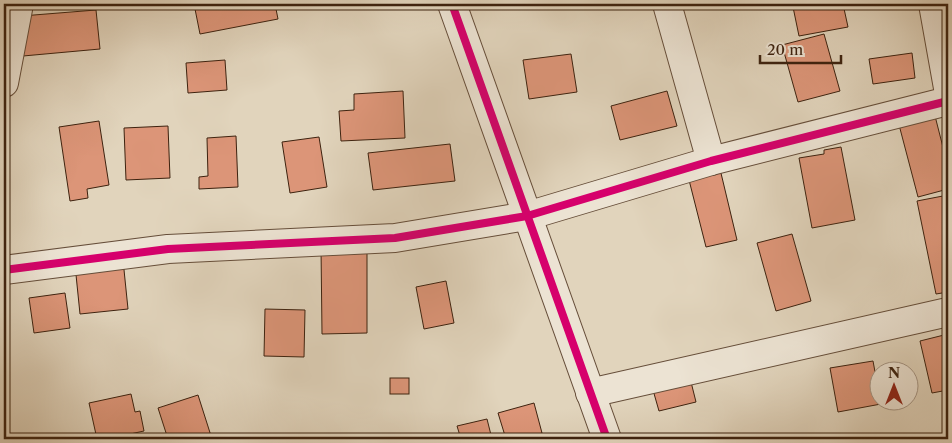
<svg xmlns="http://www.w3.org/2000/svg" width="952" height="443" viewBox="0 0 952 443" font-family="'Libre Caslon Text',serif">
	<rect width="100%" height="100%" fill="#e1d4bc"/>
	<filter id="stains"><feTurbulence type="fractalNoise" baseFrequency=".004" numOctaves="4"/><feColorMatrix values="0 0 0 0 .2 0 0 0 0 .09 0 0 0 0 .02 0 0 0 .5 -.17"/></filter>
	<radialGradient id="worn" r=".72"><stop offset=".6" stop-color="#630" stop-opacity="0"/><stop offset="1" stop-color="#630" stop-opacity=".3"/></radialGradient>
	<g fill="#dc9578" stroke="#3d220f">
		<path d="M194,4h81l3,15 -78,15z"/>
		<path d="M811,4h32l5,23 -49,9 -6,-29z"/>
		<path d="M96,10l4,39 -88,8 -3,-40z"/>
		<path d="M824,34l16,57 -42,11 -16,-57z"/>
		<path d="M912,53l3,25 -42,6 -4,-25z"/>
		<path d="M571,54l6,38 -48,7 -6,-39z"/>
		<path d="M225,60l2,30 -39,3 -2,-30z"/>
		<path d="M403,91l2,47 -64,3 -2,-30 15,-1v-16z"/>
		<path d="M667,91l10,35 -57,14 -9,-34z"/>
		<path d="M934,112l14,55v22l-30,8 -20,-76z"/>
		<path d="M99,121l10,64 -22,4 1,9 -18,3 -11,-74z"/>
		<path d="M168,126l2,52 -44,2 -2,-52z"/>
		<path d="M236,136l2,51 -39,2v-12l9,-1 -1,-38z"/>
		<path d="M319,137l8,50 -37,6 -8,-51z"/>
		<path d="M450,144l5,37 -82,9 -5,-37z"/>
		<path d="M841,147l14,73 -43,8 -13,-70 25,-4v-4z"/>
		<path d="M720,169l17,71 -31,7 -18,-71z"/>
		<path d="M948,195v97l-12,2 -19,-93z"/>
		<path d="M792,234l19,67 -35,10 -19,-68z"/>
		<path d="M321,247h46v86l-45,1z"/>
		<path d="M123,260l5,49 -48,5 -5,-49z"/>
		<path d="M446,281l8,42 -30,6 -8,-42z"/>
		<path d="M65,293l5,35 -36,5 -5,-35z"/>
		<path d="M265,309l40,1 -1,47 -40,-1z"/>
		<path d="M948,334v56l-16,3 -12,-52z"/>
		<path d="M873,361l8,43 -43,8 -8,-44z"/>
		<rect x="390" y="378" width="19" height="16"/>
		<path d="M691,382l5,20 -37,9 -6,-21z"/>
		<path d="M131,394l4,18 5,-1 4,20 -37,8h-10l-8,-36z"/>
		<path d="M198,395l14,44h-44l-10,-31z"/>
		<path d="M534,403l8,30 -22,6h-14l-8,-26z"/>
		<path d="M487,419l5,20h-31l-4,-13z"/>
	</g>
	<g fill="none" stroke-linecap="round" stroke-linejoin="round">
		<g stroke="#664e3a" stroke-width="30">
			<g id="minor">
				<path d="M452,4l155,435"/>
				<path d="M667,4l44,157"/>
				<path d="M933,4l15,84"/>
				<path d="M4,83l15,-79"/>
				<path d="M4,270l164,-21 227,-11 132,-22 184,-55 237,-60"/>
				<path d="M590,393l358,-81"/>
			</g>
		</g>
		<use href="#minor" stroke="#ece3d3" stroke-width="28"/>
		<g stroke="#ece3d3" stroke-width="11">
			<g id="cycleway">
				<path d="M452,4l155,435"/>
				<path d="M4,270l164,-21 227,-11 132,-22 184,-55 237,-60"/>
			</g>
		</g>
		<use href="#cycleway" stroke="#d6006c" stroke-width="8"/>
	</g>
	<rect width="952" height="443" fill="none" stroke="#e1d4bc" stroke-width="20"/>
	<rect x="5" y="5" width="942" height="433" fill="none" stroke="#3d220f" stroke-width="2.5"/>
	<rect x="10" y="10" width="932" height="423" fill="none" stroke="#3d220f"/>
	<g transform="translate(894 386)"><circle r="24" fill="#ece3d3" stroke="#a69685"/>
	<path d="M0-4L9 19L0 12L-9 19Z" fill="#8f2418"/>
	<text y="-8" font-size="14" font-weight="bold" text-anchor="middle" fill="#3d220f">N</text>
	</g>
	<path d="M760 55v8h81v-8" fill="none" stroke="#3d220f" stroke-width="2.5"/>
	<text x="767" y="55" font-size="15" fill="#3d220f" stroke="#ece3d3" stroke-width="4" paint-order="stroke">20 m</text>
	<rect width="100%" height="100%" filter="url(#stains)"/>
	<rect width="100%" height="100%" fill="url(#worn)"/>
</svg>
